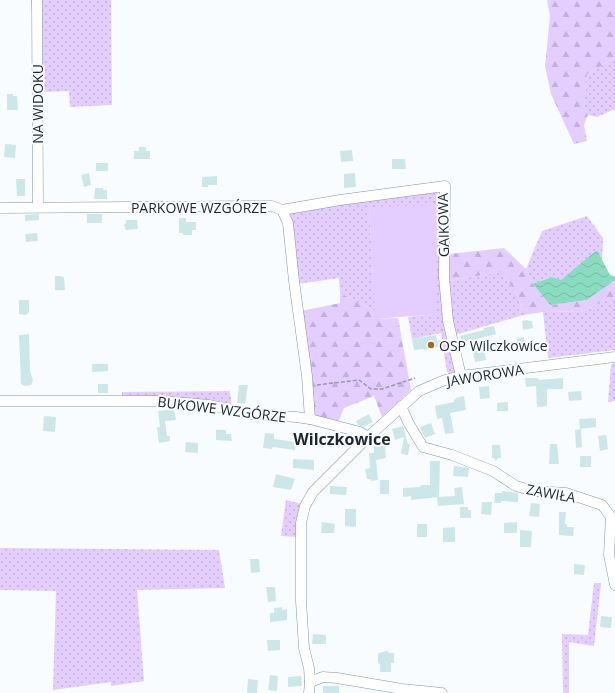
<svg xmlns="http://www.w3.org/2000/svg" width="615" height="693" viewBox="0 0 615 693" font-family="'Open Sans',sans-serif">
	<defs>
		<pattern id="grass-dots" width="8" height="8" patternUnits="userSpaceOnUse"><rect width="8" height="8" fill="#e3ceff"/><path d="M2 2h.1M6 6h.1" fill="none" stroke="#c2b1db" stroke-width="1.8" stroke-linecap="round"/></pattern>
		<pattern id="forest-firs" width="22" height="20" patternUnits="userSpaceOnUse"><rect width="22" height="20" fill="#e3ceff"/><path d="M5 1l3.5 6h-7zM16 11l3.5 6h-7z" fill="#c2b1db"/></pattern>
		<pattern id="water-waves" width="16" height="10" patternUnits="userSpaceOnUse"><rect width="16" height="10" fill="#8adbbf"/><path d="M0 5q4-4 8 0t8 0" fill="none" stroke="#77bca4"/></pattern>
	</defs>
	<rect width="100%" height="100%" fill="#f8fcfe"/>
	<g fill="url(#grass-dots)">
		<path d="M31,0h80l1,105 -42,2 -1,-16 -31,1z"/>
		<path d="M615,58v51l-18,8 -9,-2 -4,-9 3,-32z"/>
		<path d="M436,192l5,7 14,172 -4,3 -4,-2 -6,-39 -29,6 -4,-22 29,-3 -68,-107 6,104 -35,-18 -1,-15 -42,6 -9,-71 60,-12z"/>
		<path d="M587,216l16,22 -1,23 -5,-11 -36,31 -9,-4 -19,7 -7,-15 16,-38z"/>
		<path d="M500,272l18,23 5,20 -68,20 -6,-32 -1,-22z"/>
		<path d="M613,297l2,2v51l-67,8 -5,-46 41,-1z"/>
		<path d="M615,363v38l-7,1 3,-38z"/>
		<path d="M230,391l2,16 -110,-11v-4z"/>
		<path d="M286,500l16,4 -5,12 1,21 -17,-1z"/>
		<path d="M0,548l219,2 6,38 -88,2 7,91 -33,5v-4l-58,8 3,-99 -56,-1z"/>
		<path d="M594,583h7l-7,63 -25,-4v51h-6l-1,-59 26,1z"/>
	</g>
	<g fill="url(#forest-firs)">
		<path d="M547,0h68v58l-28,16 -3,32 4,9 -4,10 3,16 -13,3 -23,-50 -6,-28 5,-50z"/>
		<path d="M504,248l22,21 7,15 17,21 37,-5 28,-20v19l-2,-2 -29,14 -41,1 -20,3 -5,-20 -18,-23 -52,9 1,-27z"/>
		<path d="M340,293l35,18v8l23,-1 13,72 -29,27 -8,-21 -30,12 -7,17 -23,-9 -13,-105 39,-8z"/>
	</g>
	<path fill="#e3ceff" d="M435,205l2,109 -62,5 -6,-112z"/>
	<path fill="url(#water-waves)" d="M597,250l13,25 5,1v4l-28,20 -37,5 -17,-21 19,-7 9,3z"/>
	<g fill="#cce7ea">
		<path d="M7,94h6v2h4l1,14h-11z"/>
		<path d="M5,144l11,1 -1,13 -11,-1z"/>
		<path d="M139,147h7v4h4v8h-16v-8h5z"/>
		<path d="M352,150l1,11 -12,1 -1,-11z"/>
		<path d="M392,159h13l1,10h-14z"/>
		<rect x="96" y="163" width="12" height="8"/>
		<path d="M89,173l2,12 -7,2 -3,-12z"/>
		<path d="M355,173l1,14 -12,1v-14z"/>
		<path d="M217,176v9h-9v2h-6v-10z"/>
		<path d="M16,179h9v17h-8z"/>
		<path d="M95,188h8v2h4v9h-13z"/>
		<path d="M39,214v6l-14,1v-6z"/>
		<rect x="87" y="214" width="15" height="9"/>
		<path d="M179,218h7v4h10v8h-4v5h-9v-2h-4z"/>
		<path d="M126,220h11l1,9 -12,1 -2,-5 2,-2z"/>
		<path d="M37,233l1,8 -12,1 -1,-8z"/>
		<path d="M55,276h7v1h2l1,13h-10z"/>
		<path d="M19,300h10v12l-3,3 -7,-1z"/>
		<path d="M528,320v1h4l1,7 -10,2 -1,-9z"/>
		<path d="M494,326l2,8 -34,9 -2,-7 24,-6 -1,-2z"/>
		<path d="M29,334l1,36 3,10 -2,5 -6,1 -4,-2 -2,-49z"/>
		<path d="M436,335l1,6 4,-1 1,6 -18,4 -1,-1 -9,1 -2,-11z"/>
		<path d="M524,337l1,14 -17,2 -1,-11 10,-1v-3z"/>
		<path d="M484,349l2,11 -11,2 -2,-11z"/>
		<path d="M92,364h16v7l-16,1z"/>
		<path d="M525,378h13l1,2 24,-2v11h-16v17l-10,1 -1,-21 -10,1z"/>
		<rect x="98" y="384" width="10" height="9"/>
		<path d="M239,385h9l-3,19 -8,-1z"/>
		<path d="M489,386l1,12 -10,1 -1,-12z"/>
		<path d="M581,391l1,9 -13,1 -1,-9z"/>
		<path d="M464,396l2,14 -16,3 4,20 -9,1 -3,-16 -5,1 -2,-13 19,-4v-2l2,-1v-1z"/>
		<path d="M508,402v9h-11v-8z"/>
		<path d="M174,409l2,11 -11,1 2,15h3v5l-11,2 -2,-16h3l-2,-16z"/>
		<path d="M369,414l4,8 -10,5 -5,-2 -2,-4z"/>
		<path d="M44,416l12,1 -1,15 -12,-1z"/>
		<path d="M596,418v9l-16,2 -1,-10z"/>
		<path d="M431,423l4,11 -10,4 -5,-11z"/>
		<path d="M403,426l5,18h2l-2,11 -7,-1 3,-17 -9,3 -3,-11z"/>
		<path d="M581,429l1,18 -6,1 -1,-18z"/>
		<path d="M216,430h10v4h5l1,7 -16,-1z"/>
		<path d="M265,433l9,1v5l22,3 -1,8 -22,-3 -1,2 -9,-1z"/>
		<path d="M606,435l2,14 -8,2 -2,-15z"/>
		<path d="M303,437l11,1v9l-11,-1z"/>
		<path d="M186,442l12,1v10l-13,-1z"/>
		<path d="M550,444h7l2,20h-10z"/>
		<path d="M385,445l1,13 -10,2 2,20 -7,1v-2h-4l-2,-10 5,-1 -1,-15h5v-7z"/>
		<path d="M492,445h8l1,13h-3l-2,3 -2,-3h-2z"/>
		<rect x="580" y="456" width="11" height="11"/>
		<path d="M293,459l21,1v10l-21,-2z"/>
		<path d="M430,461h10l-1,36 -28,3v-4l-8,1v-9l17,-1 1,-2h9z"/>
		<path d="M454,466l15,2 -1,9 -15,-1z"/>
		<path d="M276,474l19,5 -4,11 -18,-3z"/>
		<rect x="380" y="480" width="9" height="14"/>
		<path d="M330,486l17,1 -1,8 -16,-1z"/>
		<path d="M462,487l2,17 -26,2 -1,-9 18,-1 -1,-8z"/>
		<path d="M502,491l16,2v9l-17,-1v2h-7l1,-10h7z"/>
		<path d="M482,502h10l-1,13 -10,-1z"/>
		<path d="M531,503l9,1 -1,13 -10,-1z"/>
		<path d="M460,507h8v3h3v8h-11z"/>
		<path d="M345,509h11v18l-11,-1z"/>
		<path d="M559,512h7l-1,12h2v3h7l-1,9 -14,-1z"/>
		<path d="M322,522l13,2 -1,9h-13z"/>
		<path d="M517,522v11h-13v-10z"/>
		<rect x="417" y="524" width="10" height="13"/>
		<path d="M455,527v15h-12v-14z"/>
		<path d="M520,530l12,1 -1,16h-11z"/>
		<path d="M250,559h9l1,13 -9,1z"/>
		<path d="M574,564l11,1 -1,10 -10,-1z"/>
		<path d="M266,587h9l1,14 -8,1z"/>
		<path d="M282,607v3l5,-1v11l-17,2v-9h4v-5z"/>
		<path d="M601,616l11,1 -1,11 -11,-1z"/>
		<path d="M313,634l13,1v9h-14z"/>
		<path d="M267,640h13v10l-12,1z"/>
		<path d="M387,651l2,2h5v10h-3v9h-11v-8l-2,-1v-10z"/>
		<path d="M270,675l8,1 -1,15 -9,-1z"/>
		<path d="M301,676l1,10 -14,1v-10z"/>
		<path d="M248,679l10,1 -1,13h-10z"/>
		<rect x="323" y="686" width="16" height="7"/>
	</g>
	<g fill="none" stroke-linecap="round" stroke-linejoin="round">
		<g stroke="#8396a2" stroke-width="11">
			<g id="minor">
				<path d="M37,0l1,207"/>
				<path d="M0,208l272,-2 10,4 6,13 6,58 13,95 3,43"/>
				<path d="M282,210l58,-10 105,-14 -1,91 4,44 13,55"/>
				<path d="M0,401h159l50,4 41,9 46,3 14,2 50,13 8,5"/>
				<path d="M401,406l7,16 15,25 29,8 41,16 23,15 18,5 32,2 36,12 9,12 -2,38 6,30"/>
				<path d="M310,682l13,-5 14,1 65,11 40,4"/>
				<path d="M309,693l1,-11 -1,-14 -5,-20 -3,-47v-78l4,-17 8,-14 55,-55 51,-46 26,-11 16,-4 154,-19"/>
			</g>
		</g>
		<path stroke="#969b9e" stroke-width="1.5" stroke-dasharray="4 2" stroke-linecap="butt" d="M317,385l42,-5 12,9h11l33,-11"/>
		<use href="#minor" stroke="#fff" stroke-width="10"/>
	</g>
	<circle fill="#9f6a23" stroke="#f8fcfe" stroke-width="1.5" cx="431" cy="345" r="4"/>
	<g text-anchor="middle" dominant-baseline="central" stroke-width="4" stroke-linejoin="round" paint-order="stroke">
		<g font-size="14" fill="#1f262b" stroke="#f8fcfe">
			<text transform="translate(37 104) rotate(-90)">NA WIDOKU</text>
			<text x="199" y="207">PARKOWE WZGÓRZE</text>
			<text transform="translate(443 225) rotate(-91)">GAIKOWA</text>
			<text transform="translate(485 375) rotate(-9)">JAWOROWA</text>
			<text transform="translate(222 409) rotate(7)">BUKOWE WZGÓRZE</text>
			<text transform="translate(551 493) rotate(10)">ZAWIŁA</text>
		</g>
		<g font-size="14" fill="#1f262b" stroke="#f8fcfe" text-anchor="start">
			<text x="439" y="345">OSP Wilczkowice</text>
		</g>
		<g font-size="16" font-weight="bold" fill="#1f262b" stroke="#f8fcfe">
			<text x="342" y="439">Wilczkowice</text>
		</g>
	</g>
</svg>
